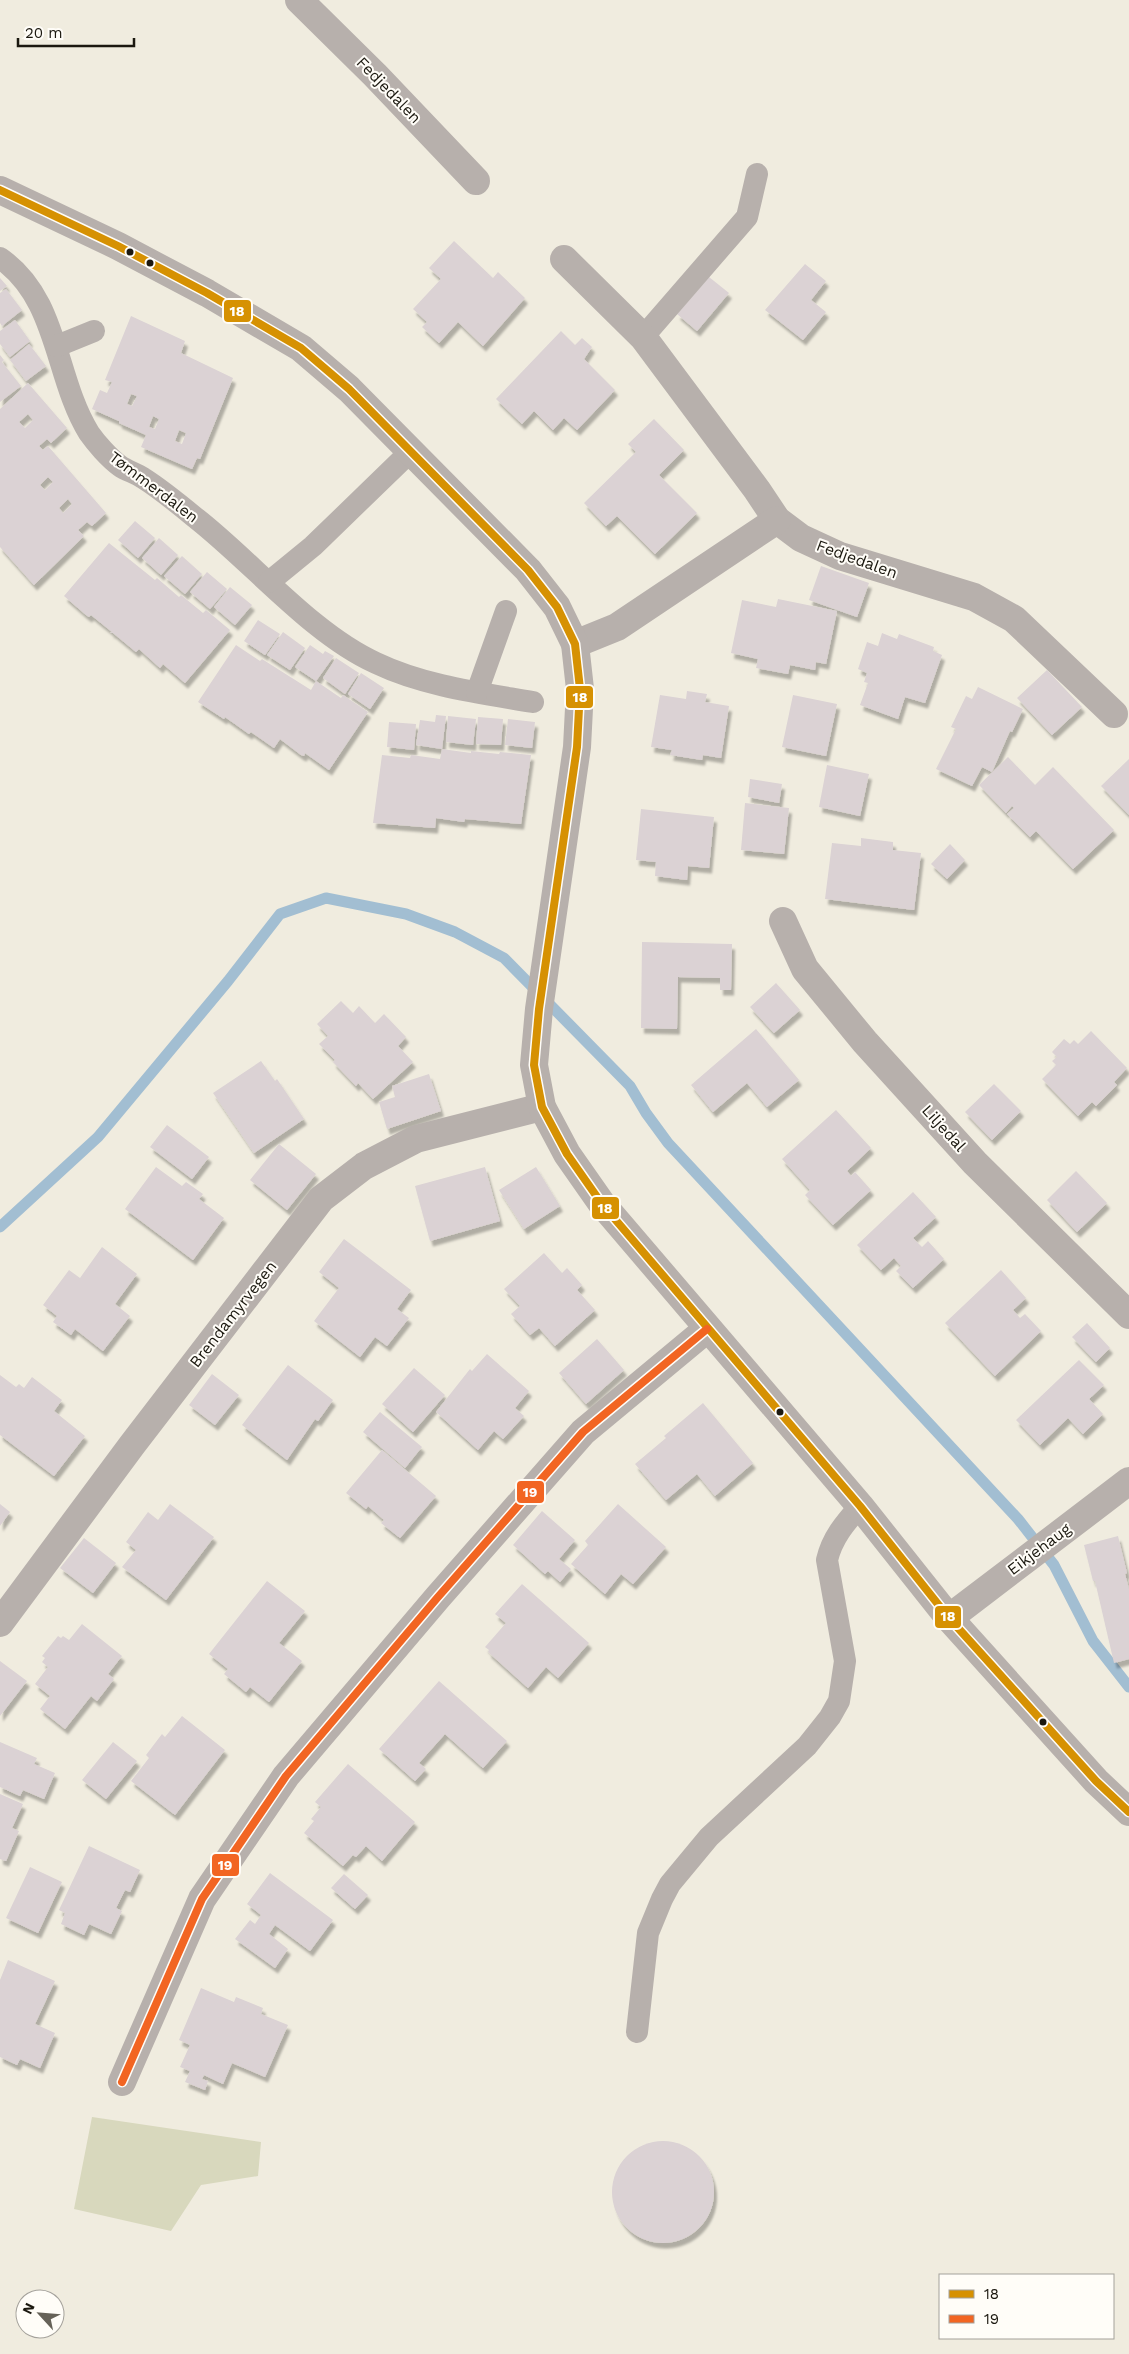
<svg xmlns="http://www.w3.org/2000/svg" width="1129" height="2354" viewBox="0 0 1129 2354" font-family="'Work Sans',sans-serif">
	<defs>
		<filter id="shadow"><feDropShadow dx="3" dy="5.5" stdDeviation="1" flood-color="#0004"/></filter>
	</defs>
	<rect width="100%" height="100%" fill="#f0ecdf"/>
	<path fill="#d8d8bd" d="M92,2117l169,25 -3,34 -57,9 -30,46 -97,-22z"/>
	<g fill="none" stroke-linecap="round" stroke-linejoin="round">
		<path stroke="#a2bed2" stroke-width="11" d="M0,1227l98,-90 130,-156 52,-67 46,-16 80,16 49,18 49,26 126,128 16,27 22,30 350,376 36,46 39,76 36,46"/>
	</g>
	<g fill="#dbd2d4" fill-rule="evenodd" filter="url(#shadow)">
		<path d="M454,241l39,37 5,-6 27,26 -42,48 -25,-24 -19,21 -17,-16 5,-5 -14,-13 28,-30 -12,-11z"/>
		<path d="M805,264l21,17 -15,19 15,12 -23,28 -38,-30z"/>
		<path d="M709,277l20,16 -32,38 -20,-17z"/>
		<path d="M0,278l7,8 -7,5z"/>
		<path d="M6,289l16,21 -20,16 -2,-3v-30z"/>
		<path d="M131,316l54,25 -4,12 52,25 -33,81 -3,-1 -5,11 -51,-22 5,-12 -27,-12v-2l-27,-12 8,-19 7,3 5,-11 -7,-2zM131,394l6,2 -5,10 -5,-2zM153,416l6,3 -4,10 -6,-2zM179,430l7,3 -4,11 -7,-3z"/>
		<path d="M15,320l15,21 -20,16 -10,-13v-13z"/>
		<path d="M561,331l14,14 7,-7 10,9 -8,12 31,31 -38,40 -13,-12 -11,12 -19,-19 -12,13 -26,-25z"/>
		<path d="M29,344l17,22 -20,15 -16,-21z"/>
		<path d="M0,355l4,5 -2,2 19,24 -21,16z"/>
		<path d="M28,383l39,45 -16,15 -4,-4 -8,7 4,4 5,-4 58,67 -14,13 -5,-4 -9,8 6,6 -50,49 -34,-38v-138zM28,414l5,6 -8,8 -6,-6zM48,477l5,5 -8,8 -5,-5zM68,499l4,5 -9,9 -4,-5z"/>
		<path d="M654,419l30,31 -25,25 38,38 -42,41 -38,-38 -11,10 -22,-23 52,-51 -8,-8z"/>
		<path d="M135,521l20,17 -17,20 -20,-18z"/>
		<path d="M159,538l19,17 -17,20 -19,-17z"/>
		<path d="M109,543l46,37 2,-2 22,19 2,-2 22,18 3,-3 24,20 -45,53 -22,-19 -3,4 -21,-19 -3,3 -23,-19h-3l2,-1 -21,-17 -2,2 -3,-2 -22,-19z"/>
		<path d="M182,556l20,18 -17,20 -21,-18z"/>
		<path d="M821,566l48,17 -12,34 -48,-17z"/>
		<path d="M207,572l20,17 -17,20 -20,-17z"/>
		<path d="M230,587l22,18 -17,20 -21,-18z"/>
		<path d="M778,599l59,12 -11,53 -10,-2 -1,8 -25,-5 -2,9 -32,-6 2,-9 -27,-6 11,-53 34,7z"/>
		<path d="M258,620l22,14 -15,21 -21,-14z"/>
		<path d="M283,632l22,16 -15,22 -23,-15z"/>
		<path d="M882,633l15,6 2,-5 35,13 -1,4 9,4 -17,48 -20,-6 -7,22 -38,-14 8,-22 -4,-1 3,-9 -9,-4 9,-27 11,4z"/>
		<path d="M236,645l24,16 2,-2 49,31 5,-9 -21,-14 15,-22 13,9 2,-3 9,5 -18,25 25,17 2,-3 25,17 -39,58 -24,-17 -1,3 -3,-1 -21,-16 -6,9 -23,-16 -2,2 -24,-17 -1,2 -26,-17z"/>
		<path d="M336,658l23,15 -14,21 -22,-16z"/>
		<path d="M1047,670l35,37 -30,28 -35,-37z"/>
		<path d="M361,673l23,15 -14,21 -22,-15z"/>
		<path d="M978,687l45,22 -11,23 -2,-1 -18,41 -10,-5 -10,19 -36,-17 20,-40 -5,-2 15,-31 6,3z"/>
		<path d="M687,691l20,3 -2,8 24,4 -8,52 -18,-3 -1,5 -32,-5 2,-5 -21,-3 9,-52 26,4z"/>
		<path d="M793,695l44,9 -11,52 -44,-9z"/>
		<path d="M436,715l10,1 -4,33 -26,-4 4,-25 15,2z"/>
		<path d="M448,716l28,3 -3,26 -27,-3z"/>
		<path d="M478,717l25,2 -2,26 -25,-1z"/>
		<path d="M508,719l27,3 -3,26 -27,-3z"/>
		<path d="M389,722l27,2 -2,26 -27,-3z"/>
		<path d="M442,749l29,4v-2l28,3 1,-2 31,3 -10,69 -56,-5 -1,3 -28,-4 -1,10 -62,-5 9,-68 28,3 1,-3 29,4z"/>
		<path d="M1008,757l27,28 18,-18 61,63 -41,39 -37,-38 -6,6 -23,-23 7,-6 -2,-2 -6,7 -27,-28z"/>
		<path d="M1129,759v56l-28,-29z"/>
		<path d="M827,765l42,9 -9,42 -41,-9z"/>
		<path d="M750,779l32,5 -3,19 -31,-6z"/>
		<path d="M745,803l44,5 -5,46 -43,-4z"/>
		<path d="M641,809l73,8 -5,51 -21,-2 -1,14 -32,-4 1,-14 -20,-2z"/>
		<path d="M861,838l32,4v8l28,3 -7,57 -89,-11 7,-56 29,3z"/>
		<path d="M950,844l15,16 -18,19 -16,-15z"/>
		<path d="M642,942l90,2 -1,46h-11v-12l-42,-1 -1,52 -36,-1z"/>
		<path d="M776,983l24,27 -26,23 -24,-26z"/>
		<path d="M341,1001l12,12 6,-7 16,17 9,-9 22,23 -8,9 15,16 -40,37 -15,-16 -2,3 -23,-24 2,-2 -16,-16 9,-8 -11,-12z"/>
		<path d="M756,1029l43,51 -32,27 -20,-24 -34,29 -22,-27z"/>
		<path d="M1091,1031l36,37 -13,14 3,3 -21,21 -4,-4 -14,14 -36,-37 14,-14 -4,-4 5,-4 -5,-5 12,-13 6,5 4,-4 4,4z"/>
		<path d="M261,1061l14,20 2,-2 27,40 -50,34 -41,-60z"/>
		<path d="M429,1074l12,37 -54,18 -8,-27 16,-5 -3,-11z"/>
		<path d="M994,1084l27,27 -29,29 -27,-28z"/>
		<path d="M836,1110l35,38 -24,23 4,5 4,-4 16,18 -38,35 -28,-30 5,-5 -28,-31z"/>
		<path d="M167,1125l42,32 -17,22 -42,-32z"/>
		<path d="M279,1144l37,30 -29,36 -37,-30z"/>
		<path d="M156,1167l26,19 4,-4 17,12 -4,5 25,19 -31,42 -68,-51z"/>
		<path d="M485,1167l15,54 -70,20 -15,-55z"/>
		<path d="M536,1167l24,39 -36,23 -25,-39z"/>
		<path d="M1076,1171l31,32 -30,29 -30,-32z"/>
		<path d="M913,1192l23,25 -23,21 9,9 6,-6 16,18 -31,29 -17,-17 5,-5 -7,-8 -13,12 -24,-25z"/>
		<path d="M344,1239l67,51 -14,19 12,9 -22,28 -12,-9 -15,20 -46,-36 25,-33 -20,-16z"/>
		<path d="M102,1247l35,27 -22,30 15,12 -27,35 -28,-22 -4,6 -18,-13 4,-6 -14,-11 26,-35 11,8z"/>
		<path d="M544,1253l18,20 5,-5 15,17 -5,5 18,20 -40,36 -16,-18 -9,7 -19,-21 9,-8 -16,-17z"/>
		<path d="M1001,1270l25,28 -13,12 7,8 5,-4 16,17 -46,45 -50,-53z"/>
		<path d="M1087,1323l23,25 -14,14 -24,-25z"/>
		<path d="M597,1339l27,31 -38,34 -27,-31z"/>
		<path d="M487,1354l42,37 -14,17 9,8 -21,23 -9,-8 -16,19 -42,-38 34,-43 2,2z"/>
		<path d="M1079,1360l25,25 -15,14 14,15 -20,20 -15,-16 -28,27 -24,-25z"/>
		<path d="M288,1365l45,35 -15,21 -3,-2 -28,41 -45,-35z"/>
		<path d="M414,1368l31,27 -32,37 -31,-28z"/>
		<path d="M212,1374l27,21 -24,30 -26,-20z"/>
		<path d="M0,1375l16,12 3,-3 5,4 8,-11 30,23 -8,11 31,25 -31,40 -54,-41z"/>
		<path d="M703,1403l50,60 -38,33 -18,-22 -31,26 -31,-36 31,-26 -2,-2z"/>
		<path d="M380,1412l42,35 -17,21 -42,-36z"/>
		<path d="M382,1450l54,46 -36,42 -19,-15 3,-3 -16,-14 -2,3 -20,-16z"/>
		<path d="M0,1504l10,8 -10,14z"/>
		<path d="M170,1504l44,33 -48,63 -44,-33 14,-17 -10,-8 22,-30 10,8z"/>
		<path d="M618,1504l48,43 -33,37 -12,-10 -16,20 -34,-30 17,-19 -3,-4z"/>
		<path d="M542,1511l33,29 -16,19 12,10 -11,13 -12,-11 -3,3 -32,-29z"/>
		<path d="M1118,1536l9,37 -2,1 4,15v70l-15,4 -19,-82h-2l-9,-36z"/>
		<path d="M84,1538l32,25 -23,30 -33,-25z"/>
		<path d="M267,1581l38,30 -26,32 23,18 -33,41 -19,-15 -4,5 -22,-18 4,-5 -19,-15z"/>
		<path d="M522,1584l67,59 -31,35 -12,-11 -18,21 -40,-36 1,-2 -4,-3 21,-24 -11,-9z"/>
		<path d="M82,1624l40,32 -14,18 6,5 -17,22 -6,-5 -26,33 -25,-20 10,-13 -15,-12 13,-17 -6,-5 3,-4 -3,-2 16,-20 3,2 2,-2 6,4z"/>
		<path d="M0,1661l27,20 -27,35z"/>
		<path d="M439,1681l68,60 -24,27 -38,-34 -26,29 7,6 -11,12 -36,-32z"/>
		<path d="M182,1716l43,34 -50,65 -44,-34 18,-23 -3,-3 16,-21 3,3z"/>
		<path d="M0,1742l37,16 -3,6 21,9 -11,26 -21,-9 -3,6 -20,-9z"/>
		<path d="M113,1742l24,19 -31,38 -24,-19z"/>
		<path d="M348,1764l67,58 -33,39 -16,-15 -10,11 -3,-2 -10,11 -39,-33 10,-12 -3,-2 10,-12 -6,-5z"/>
		<path d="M0,1794l23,10 -11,24 7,3 -13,30 -6,-2z"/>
		<path d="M89,1846l51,24 -10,22 -5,-2 -9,18 6,3 -11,23 -22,-10 -5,11 -23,-11 4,-11 -6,-3z"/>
		<path d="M30,1867l32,15 -24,51 -32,-15z"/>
		<path d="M270,1873l63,47 -23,31 -35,-26 -6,9 19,15 -13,19 -40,-29 15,-19 5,4 6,-9 -14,-11z"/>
		<path d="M344,1874l24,21 -13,14 -24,-21z"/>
		<path d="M8,1960l47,21 -20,43 20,9 -15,35 -20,-9 -3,6 -17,-8v-77z"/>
		<path d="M201,1988l33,14 2,-5 27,11 -2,6 27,11 -23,52 -33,-14 -9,21 -19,-9 -2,4 6,2 -3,9 -20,-8 5,-11 -10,-4 10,-22 -11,-5z"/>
		<circle cx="663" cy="2192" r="51"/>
	</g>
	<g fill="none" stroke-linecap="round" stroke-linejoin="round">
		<g stroke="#b7b0ac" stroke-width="22">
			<path d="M0,258c59,41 54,118 89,175 7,10 20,25 31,33 7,5 16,7 23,12 19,12 37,27 54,41 56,44 115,115 179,144 48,23 105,30 157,39"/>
			<path d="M643,337l104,-120 10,-43"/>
			<path d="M57,346l37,-15"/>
			<path d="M269,582l44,-36 97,-94"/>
			<path d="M477,692l29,-81"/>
			<path d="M637,2032l11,-99 14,-34 8,-15 39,-47 98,-91 23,-29 9,-16 6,-40 -18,-101c5,-22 18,-37 33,-54"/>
		</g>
		<g stroke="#b7b0ac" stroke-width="28">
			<path d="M299,0l76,75 101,106"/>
			<path d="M564,259l79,78 114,153 20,30 24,18 39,18 134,41 40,22 100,95"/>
			<path d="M575,644l42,-17 160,-107"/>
			<path d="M783,921l22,48 60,73 110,121 154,152"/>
			<path d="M949,1618l180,-137"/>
			<path d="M0,1623l132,-178 189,-246 43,-33 52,-27 126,-32"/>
			<path d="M122,2082l80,-183 84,-123 152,-179 145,-165 124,-103"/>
		</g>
		<path stroke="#b7b0ac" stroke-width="28" d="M0,190l118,56 89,47 94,55 48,41 179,181 29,37 18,37 5,45 -3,58 -38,262 -5,56 8,42 25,47 35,50 258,302 89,112 147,163 33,31"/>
		<g stroke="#fffdf8" stroke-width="11">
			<path id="bus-1" d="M0,190l118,56 89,47 94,55 48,41 179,181 29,37 18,37 5,45 -3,58 -38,262 -5,56 8,42 25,47 35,50 258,302 89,112 147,163 33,31"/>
		</g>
		<g stroke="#fffdf8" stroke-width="11">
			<path id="bus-2" d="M122,2082l80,-183 84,-123 152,-179 145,-165 124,-103"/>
		</g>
		<use href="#bus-1" stroke="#d69102" stroke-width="8"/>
		<use href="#bus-2" stroke="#f26522" stroke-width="8"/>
	</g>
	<g fill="#1b180f" stroke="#fffdf8" stroke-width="2">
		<circle cx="130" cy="252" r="4.5"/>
		<circle cx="150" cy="263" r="4.5"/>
		<circle cx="780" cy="1412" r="4.5"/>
		<circle cx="1043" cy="1722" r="4.5"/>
	</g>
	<g text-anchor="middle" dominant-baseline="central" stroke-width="4" stroke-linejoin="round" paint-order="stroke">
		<g font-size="16" fill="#1b180f" stroke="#fffdf8">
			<text transform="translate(389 90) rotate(46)">Fedjedalen</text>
			<text transform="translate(154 487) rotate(37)">Tømmerdalen</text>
			<text transform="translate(857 559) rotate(20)">Fedjedalen</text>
			<text transform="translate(944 1128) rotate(48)">Liljedal</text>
			<text transform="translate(233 1314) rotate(-52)">Brendamyrvegen</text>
			<text transform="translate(1039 1549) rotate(-37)">Eikjehaug</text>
		</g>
	</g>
	<g stroke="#fffdf8" stroke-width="2">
		<rect x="223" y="299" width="29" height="24" rx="5" fill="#d69102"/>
		<rect x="565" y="685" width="29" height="24" rx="5" fill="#d69102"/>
		<rect x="591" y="1196" width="29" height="24" rx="5" fill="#d69102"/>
		<rect x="516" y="1480" width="29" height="24" rx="5" fill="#f26522"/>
		<rect x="934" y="1605" width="28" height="24" rx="5" fill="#d69102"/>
		<rect x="211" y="1853" width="29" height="24" rx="5" fill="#f26522"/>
	</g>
	<g font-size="14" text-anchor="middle" font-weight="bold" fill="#fff">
		<text x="237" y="316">18</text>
		<text x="580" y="702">18</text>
		<text x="605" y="1213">18</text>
		<text x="530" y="1497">19</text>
		<text x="948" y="1621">18</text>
		<text x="225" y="1870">19</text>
	</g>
	<rect x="939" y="2274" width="175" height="65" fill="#fffdf8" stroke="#a4a19b"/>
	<rect x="949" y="2290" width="25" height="8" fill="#d69102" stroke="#a4a19b"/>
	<text x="984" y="2299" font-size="15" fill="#1b180f">18</text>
	<rect x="949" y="2315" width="25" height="8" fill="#f26522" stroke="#a4a19b"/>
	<text x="984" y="2324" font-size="15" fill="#1b180f">19</text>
	<g transform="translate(40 2314) rotate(296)"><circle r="24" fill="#fffdf8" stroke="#a4a19b"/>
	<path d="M0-4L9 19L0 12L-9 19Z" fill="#666258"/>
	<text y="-8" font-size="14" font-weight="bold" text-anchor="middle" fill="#1b180f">N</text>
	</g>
	<path d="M18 38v8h116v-8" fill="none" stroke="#1b180f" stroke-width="2.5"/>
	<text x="25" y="38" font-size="15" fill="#1b180f" stroke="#fffdf8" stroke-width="4" paint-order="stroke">20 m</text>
</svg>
